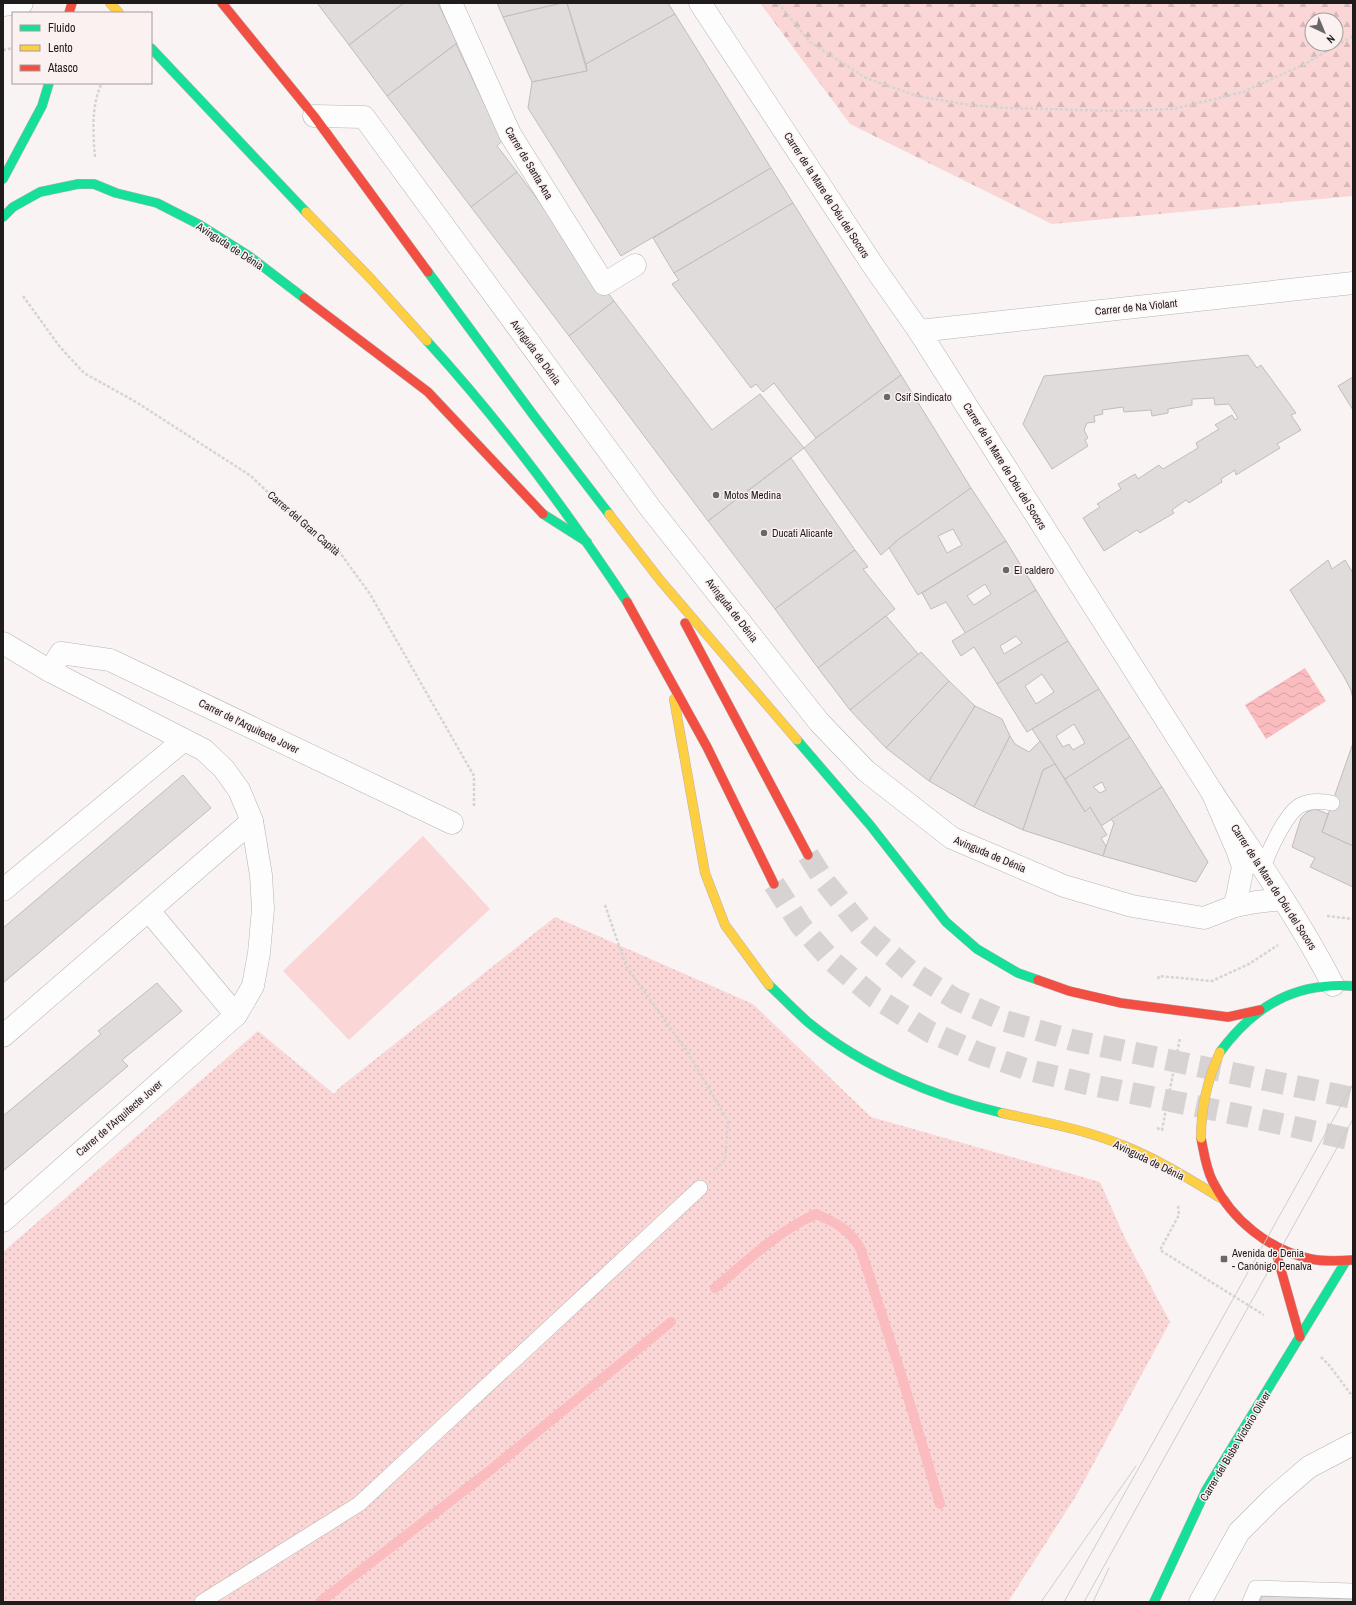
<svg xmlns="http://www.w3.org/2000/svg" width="1356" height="1605" viewBox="0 0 1356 1605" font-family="'Archivo Narrow',sans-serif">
	<defs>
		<pattern id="grass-dots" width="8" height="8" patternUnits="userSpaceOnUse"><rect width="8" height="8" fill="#fbd6d7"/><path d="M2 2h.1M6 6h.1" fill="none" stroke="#d7b7b8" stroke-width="1.8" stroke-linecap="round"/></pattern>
		<pattern id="forest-firs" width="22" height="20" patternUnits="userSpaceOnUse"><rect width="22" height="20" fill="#fbd6d7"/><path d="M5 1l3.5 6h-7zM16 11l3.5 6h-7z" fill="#d7b7b8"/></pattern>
		<pattern id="water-waves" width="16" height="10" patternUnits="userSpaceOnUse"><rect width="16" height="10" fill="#fabcbe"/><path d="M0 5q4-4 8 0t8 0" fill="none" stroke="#d6a1a3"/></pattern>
	</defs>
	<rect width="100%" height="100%" fill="#f9f3f3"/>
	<path fill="url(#grass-dots)" d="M555,917l198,87 118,113 229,65 25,56 45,84 -94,174 -68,106h-1005v-350l255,-221 76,63 5,-6z"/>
	<path fill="url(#forest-firs)" fill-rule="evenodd" d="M760,3h593v193l-301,28 -202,-100zM1312,20h24v24h-24z"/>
	<path fill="#fbd6d7" d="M423,836l67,73 -141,131 -66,-69z"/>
	<path fill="url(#water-waves)" d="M1305,668l21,33 -60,38 -21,-34z"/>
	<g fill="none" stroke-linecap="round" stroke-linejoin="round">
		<g stroke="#fabcbe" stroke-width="10">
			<path d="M715,1288c32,-27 63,-57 101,-74 19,8 35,16 45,36l40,124 39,130"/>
			<path d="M320,1602l168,-130 183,-150"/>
		</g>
	</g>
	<g fill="#e0dcdc" stroke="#c1bdbd" fill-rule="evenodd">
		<path d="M317,3h87l-55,42z"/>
		<path d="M404,3h34l19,40 -70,53 -38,-51z"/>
		<path d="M497,3h65l-59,14z"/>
		<path d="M562,3h5l20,68 -55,11 -29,-65z"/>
		<path d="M567,3h101l7,11 -89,50z"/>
		<path d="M675,14l96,154 -150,88 -93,-148 4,-26 55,-11 -1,-7z"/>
		<path d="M456,44l46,97 -5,5 20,26 -46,35 -84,-111z"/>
		<path d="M771,168l22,35 -119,70 -21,-35z"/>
		<path d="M517,172l97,129 -45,35 -98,-129z"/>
		<path d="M793,203l108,172 -85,63 -42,-55 -11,9 -7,-8 -5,4 -79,-104 7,-4 -5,-7z"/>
		<path d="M614,301l98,129 48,-36 44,54 -96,73 -139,-185z"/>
		<path d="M1248,355l9,13 4,-3 35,48 -5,2 10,15 -24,14 3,4 -44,27 -1,-5 -14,9 1,3 -33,21 -3,-3 -14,10 2,3 -34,20 -3,-3 -33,21 -21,-33 17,-11 -3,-3 24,-15 -3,-5 17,-10 3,5 21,-14 4,4 35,-21 -2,-5 23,-14 -4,-4 17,-10 3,5 3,-2 -9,-14 -14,1 -1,-7 -22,1v6l-24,4v4l-16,3 -1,-6 -27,2 -1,-5 -21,3 1,4 -9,2 1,6 -8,1 -3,7 4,8 -3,2 3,6 -36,23 -29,-45 21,-48z"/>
		<path d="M901,375l70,113 -72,51 -18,16 -77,-107 12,-10z"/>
		<path d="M1353,377v33l-15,-24z"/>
		<path d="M791,458l64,92 -80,59 -67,-88z"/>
		<path d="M971,488l35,53 -88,54 -29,-47 10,-9zM953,529l9,16 -15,8 -9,-17z"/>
		<path d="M1006,541l30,49 -70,44 -20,-32 -15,7 -9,-16zM985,584l6,10 -17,11 -7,-9z"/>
		<path d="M855,550l13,17 -5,2 32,40 -77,59 -43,-59z"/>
		<path d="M1328,560l4,9 13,-9 8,13v126l-2,-9 -8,-15 -53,-85z"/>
		<path d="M1036,590l32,51 -71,43 -23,-37 -13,9 -9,-15zM1016,636l6,7 -18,11 -4,-8z"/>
		<path d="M886,616l33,39 -69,55 -32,-42z"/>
		<path d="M1068,641l31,48 -72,43 -30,-48zM1042,674l12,18 -18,12 -11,-18z"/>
		<path d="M921,652l28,29 -63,67 -36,-38z"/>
		<path d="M949,681l26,25 -46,75 -43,-33z"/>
		<path d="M1099,689l31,48 -65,42 -33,-50zM1074,724l11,19 -12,7 -4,-6 -6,3 -7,-11z"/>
		<path d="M975,706l27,13 8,17 -36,71 -45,-26z"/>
		<path d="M1010,736l5,8 14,8 11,-11 15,23 -12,6 -20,60 -49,-23z"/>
		<path d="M1130,737l32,50 -61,39 -11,-19 -5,5 -20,-33zM1102,782l4,8 -6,3 -7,-6z"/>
		<path d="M1353,743v103l-31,-14z"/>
		<path d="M1055,764l30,48 5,-5 17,28 -6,3 5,8 -3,10 -80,-26 20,-60z"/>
		<path d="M183,775l28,33 -208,175v-55z"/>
		<path d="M1162,787l46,75 -12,20 -93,-26 11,-33 -3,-4z"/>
		<path d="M1315,809l13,5 -6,18 31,14v41l-43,-20 5,-9 -23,-11 9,-29 6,-6z"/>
		<path d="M157,983l25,28 -60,49 6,6 -125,105v-55l98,-82 -3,-3z"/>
		<path d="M1262,1596l91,3v3h-93z"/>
	</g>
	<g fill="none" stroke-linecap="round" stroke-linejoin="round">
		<g stroke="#d8d3d3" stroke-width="22" stroke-dasharray="22 11" stroke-linecap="butt">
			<path d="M808,855l17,27 41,51 43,37 46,29 50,22 67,19 281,58"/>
			<path d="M774,884l27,42 31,35 42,36 56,35 51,22 48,16 58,14 158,32 108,24"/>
		</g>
		<g stroke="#b7b3b3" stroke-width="16">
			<g id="lane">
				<path d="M1263,868c5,-15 23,-56 38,-63 10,-5 21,-4 31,-2"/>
				<path d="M202,1602l157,-98 341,-316"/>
				<path d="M1250,1602l6,-14 97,3"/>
			</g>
		</g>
		<g stroke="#b7b3b3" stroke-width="23">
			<g id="street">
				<path d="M451,3l59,131 94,150 31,-19"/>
				<path d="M700,3l174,264 45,64 293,461"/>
				<path d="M3,5l19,-2"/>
				<path d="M314,116l50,1 287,392 168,213 47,49 86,67 112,48 68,20 72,12 31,-12 21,-4 27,-3"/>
				<path d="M919,331l434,-48"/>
				<path d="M3,643l47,28 154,79 20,19 15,21 13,31 9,54 2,34 -4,44 -6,33 -17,29 -233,206"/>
				<path d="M50,671l11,-18 49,7 342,163"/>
				<path d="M3,890l181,-150"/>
				<path d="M1235,906l8,-39 -5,-15 -26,-60c42,63 86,125 121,193"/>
				<path d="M149,911l87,104"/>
				<path d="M3,1036l249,-215"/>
				<path d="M1200,1602l39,-70 34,-34 36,-31 44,-23"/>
			</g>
		</g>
		<g stroke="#b7b3b3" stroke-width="10">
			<g id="fast">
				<path d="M151,48l155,164"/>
				<path d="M3,179l39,-73 7,-23"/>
				<path d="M3,217l10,-10 27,-15 38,-8h16l22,9 41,10 43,22 49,31 55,42"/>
				<path d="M428,272l106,144 75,98"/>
				<path d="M427,341c74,81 140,170 200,261"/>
				<path d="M543,514l44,28"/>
				<path d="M797,740l73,85 76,97 31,27 41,24 20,7"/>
				<path d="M769,985c13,12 26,26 40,38 54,44 125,74 193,90"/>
				<path d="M1220,1052c34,-46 75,-70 133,-66"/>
				<path d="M1154,1602l52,-112 140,-229"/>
			</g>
		</g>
		<g stroke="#b7b3b3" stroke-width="10">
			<g id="slow">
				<path d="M110,3l9,10"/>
				<path d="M306,212l66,68 55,61"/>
				<path d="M609,514l51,66 137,160"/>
				<path d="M674,699l31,174 20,52 44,60"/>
				<path d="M1002,1113c41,9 82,16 120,32 36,14 69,35 102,55"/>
			</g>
		</g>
		<g stroke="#b7b3b3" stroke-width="10">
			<g id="jam">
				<path d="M222,3l92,113 114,156"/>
				<path d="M69,13l3,-10"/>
				<path d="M304,298l124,94 115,122"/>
				<path d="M627,602l80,145 67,137"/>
				<path d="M685,623l123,232"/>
				<path d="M1038,980l31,11 52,12 107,14 32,-7"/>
				<path d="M1201,1138c3,15 5,31 12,44 19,38 56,68 98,77 14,3 28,2 42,1"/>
				<path d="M1274,1245l26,92"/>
			</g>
		</g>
		<g stroke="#d5d4d4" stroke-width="2.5" stroke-dasharray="3 2" stroke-linecap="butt">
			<path d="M778,3l32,39 56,36 51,18 52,9 39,3 110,3 55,-2 70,-17 60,-27 50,-29"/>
			<path d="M3,50l10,-2"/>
			<path d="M95,157c-2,-23 -4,-53 7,-74"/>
			<path d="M23,296l37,51 24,26 52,29 115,74 32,31 55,43 32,44 104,182v30"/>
			<path d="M605,905l21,61 62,87 40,68 -3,39 -9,9"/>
			<path d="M1327,916l26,3"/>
			<path d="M1158,979l1,-3 53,5 37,-17 29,-19"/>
			<path d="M1157,1128l5,2 18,-92"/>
			<path d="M1178,1206l1,9 -19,35 104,65"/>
			<path d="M1321,1357l8,8 24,32"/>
		</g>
		<use href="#lane" stroke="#fefdfd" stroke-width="15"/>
		<use href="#street" stroke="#fefdfd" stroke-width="22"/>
		<use href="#fast" stroke="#16e098" stroke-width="9"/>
		<use href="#slow" stroke="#ffcf43" stroke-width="9"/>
		<use href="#jam" stroke="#f24e42" stroke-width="9"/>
		<g stroke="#cecdcd" stroke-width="1">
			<path d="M1041,1602l95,-136"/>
			<path d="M1064,1602l289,-518"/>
			<path d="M1084,1602l269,-483"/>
			<path d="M1093,1602l16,-34"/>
		</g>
		<g stroke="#c1b0b0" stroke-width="10" stroke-linecap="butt">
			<path id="slow-bridge" d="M1201,1138c0,-31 6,-58 19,-86"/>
		</g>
		<use href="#slow-bridge" stroke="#ffcf43" stroke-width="9"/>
	</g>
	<g fill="#6c6767" stroke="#fbf1f1" stroke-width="1.5">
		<circle cx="887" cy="397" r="4"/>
		<circle cx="716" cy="495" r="4"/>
		<circle cx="764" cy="533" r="4"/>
		<circle cx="1006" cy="570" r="4"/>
		<rect x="1220" y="1255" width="8" height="8" rx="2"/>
	</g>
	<g text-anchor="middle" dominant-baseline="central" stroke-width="3" stroke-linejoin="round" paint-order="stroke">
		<g font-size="11" fill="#201c1c" stroke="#fbf1f1">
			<text transform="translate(529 163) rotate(59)">Carrer de Santa Ana</text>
			<text transform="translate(827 195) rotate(57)">Carrer de la Mare de Déu del Socors</text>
			<text transform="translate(230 246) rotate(33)">Avinguda de Dénia</text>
			<text transform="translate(1136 307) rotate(-6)">Carrer de Na Violant</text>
			<text transform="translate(536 352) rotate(54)">Avinguda de Dénia</text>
			<text transform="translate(1005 466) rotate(58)">Carrer de la Mare de Déu del Socors</text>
			<text transform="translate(304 523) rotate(41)">Carrer del Gran Capità</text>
			<text transform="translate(732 610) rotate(52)">Avinguda de Dénia</text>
			<text transform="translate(249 726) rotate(26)">Carrer de l'Arquitecte Jover</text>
			<text transform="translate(990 854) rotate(23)">Avinguda de Dénia</text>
			<text transform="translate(1274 887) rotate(57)">Carrer de la Mare de Déu del Socors</text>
			<text transform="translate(119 1118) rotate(-41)">Carrer de l'Arquitecte Jover</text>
			<text transform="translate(1149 1160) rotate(26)">Avinguda de Dénia</text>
			<text transform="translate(1235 1446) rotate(-59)">Carrer del Bisbe Victorio Oliver</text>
		</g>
		<g font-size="11" fill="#201c1c" stroke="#fbf1f1" text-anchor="start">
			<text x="895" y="397">Csif Sindicato</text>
			<text x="724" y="495">Motos Medina</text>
			<text x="772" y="533">Ducati Alicante</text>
			<text x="1014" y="570">El caldero</text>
			<text x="1232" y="1253">Avenida de Denia<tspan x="1232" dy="13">- Canónigo Penalva</tspan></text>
		</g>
	</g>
	<rect width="1356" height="1605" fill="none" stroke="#201c1c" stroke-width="8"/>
	<rect x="12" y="12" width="140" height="72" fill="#fbf1f1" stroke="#a39c9c"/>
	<rect x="20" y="25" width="20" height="6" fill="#16e098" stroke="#a39c9c"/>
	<text x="48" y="32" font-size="12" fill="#201c1c">Fluido</text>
	<rect x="20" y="45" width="20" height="6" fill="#ffcf43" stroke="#a39c9c"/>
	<text x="48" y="52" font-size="12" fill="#201c1c">Lento</text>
	<rect x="20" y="65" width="20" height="6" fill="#f24e42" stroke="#a39c9c"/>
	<text x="48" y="72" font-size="12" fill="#201c1c">Atasco</text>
	<g transform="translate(1324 32) rotate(136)"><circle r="19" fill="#fbf1f1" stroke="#a39c9c"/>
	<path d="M0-3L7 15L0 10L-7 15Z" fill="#6c6767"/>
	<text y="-6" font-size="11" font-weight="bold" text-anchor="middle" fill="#201c1c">N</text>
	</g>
</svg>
